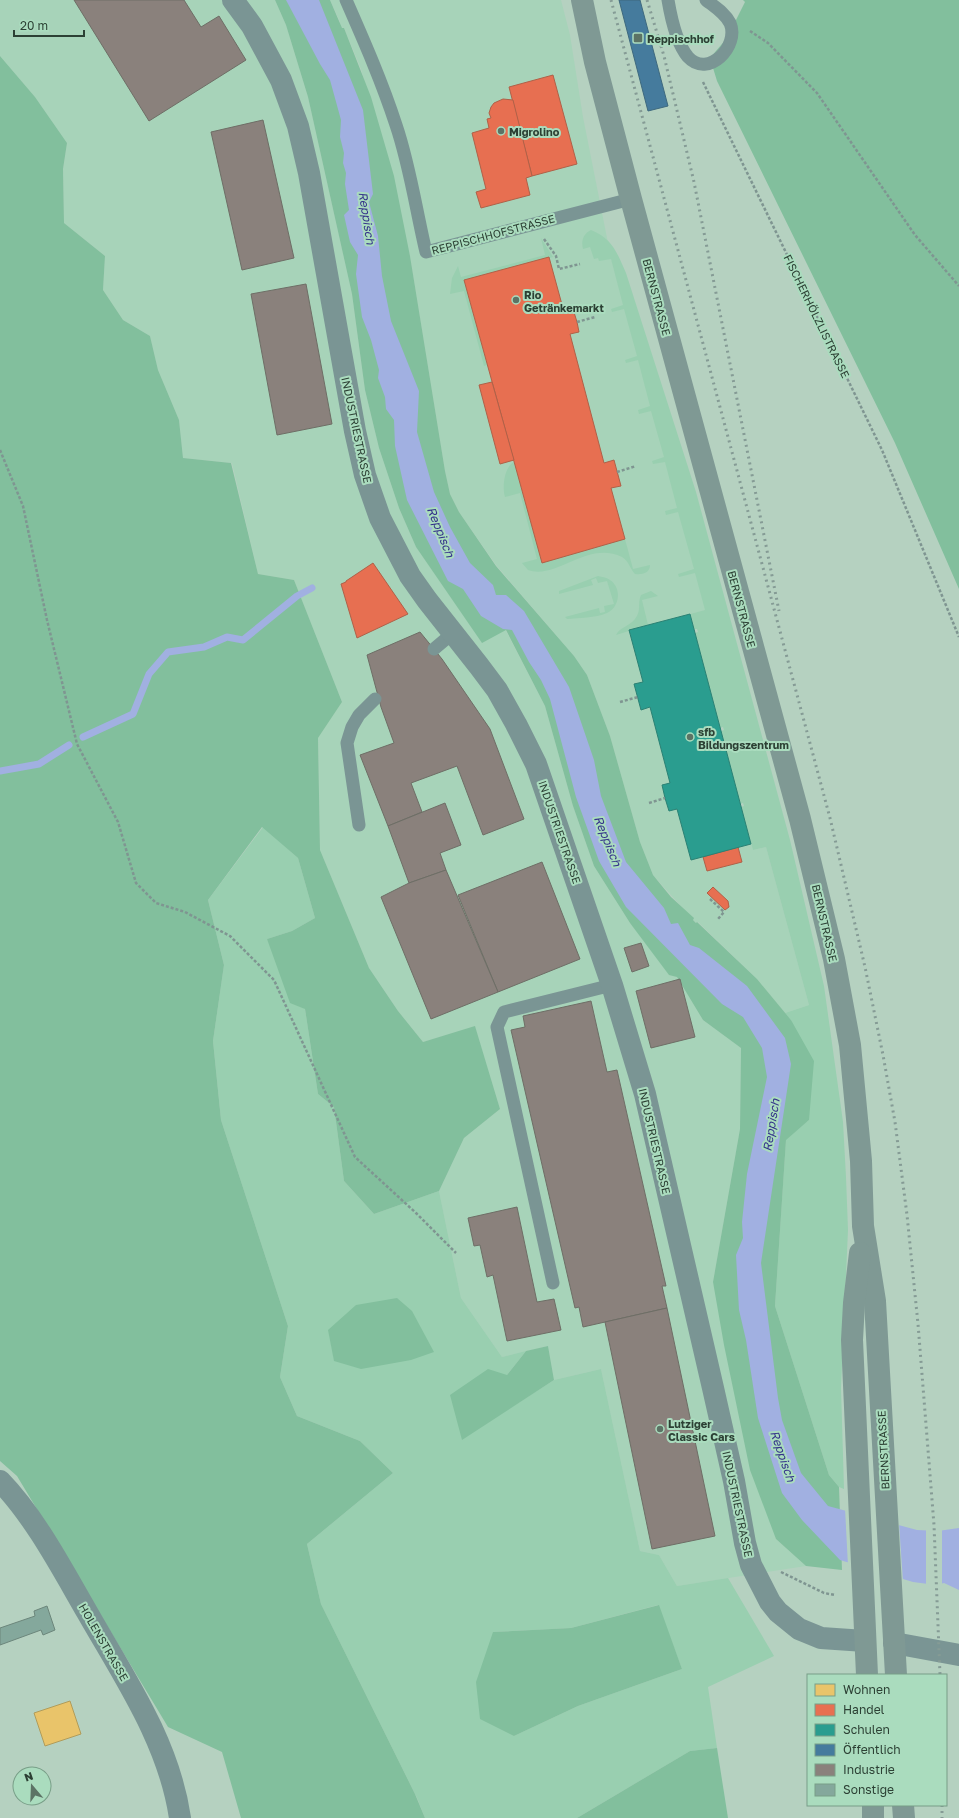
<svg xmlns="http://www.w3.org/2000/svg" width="959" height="1818" viewBox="0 0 959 1818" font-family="'Golos Text',sans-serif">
	<rect width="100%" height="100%" fill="#b5d1c0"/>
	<g fill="#a7d3b9">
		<path d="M0,0h275l11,25 22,72 44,197 13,96 14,58 20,60 17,39 66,95 23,-13 40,77 28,100 21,60 36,57 47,54 26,43 38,28 -1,81 -27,153 63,257 30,27 -129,20 -18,-31 -19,-4 -39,-182 -47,11 -6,-34 -46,11 -41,-59 -22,-107 25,-53 36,-29 -25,-82 -52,15 -25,-31 -29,-43 -49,-118 -2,-112 24,-36 -48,-122 -36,-6 -26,-111 -49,-5 -4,-38 -21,-50 -8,-34 -27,-16 -20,-30 2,-34 -41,-33 -1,-54 4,-26 -32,-46 -35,-41z"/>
		<path d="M330,0h231l9,35 13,82 28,141 95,352 -16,4 63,236 13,-3 43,158 -24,8 -28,-34 -59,-57 -2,1 -43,-48 -13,-33 -30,-106 -23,-61 -13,-19 -78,-91 -37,-53 -9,-18 -5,-23 -35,-215 -49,-187 -17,-41 -2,1 -3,-6 1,-1z"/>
	</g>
	<g fill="#99cfb0" fill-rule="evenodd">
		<path d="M591,230c22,9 26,23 35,43l70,219 94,348 34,146 19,136 3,55 2,53 -7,158 3,101 -5,-2 -10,-12 -54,-169 11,-167 23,-19 -18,-100 -6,-7 24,-8 -43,-158 -13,3 -12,-43 3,-1 -1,-3 -3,1 -19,-73 3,-1 -1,-3 -3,1 -25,-95 3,-1 -1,-3h-3l-4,-15 15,-4 -10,-37 -16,4 -1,-3 16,-5 -16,-57 -12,3 -1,-4 12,-3 -12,-46 -12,2 -1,-3 12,-4 -13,-46 -12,3 -1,-4 12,-4 -12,-46 -12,3 -1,-3 12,-4 -13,-47 -12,3 -1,-3 12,-4 -12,-46 -12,2 -1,-3 -4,1 -4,-12 -7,2c-2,-8 0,-15 8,-19z"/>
		<path d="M541,238l12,19 -89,23 23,85 -3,1 -20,-75 -14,3 2,-16 6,-12 3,11 84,-22z"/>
		<path d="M514,462l28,100 83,-23 8,30 17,-4c0,8 -8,10 -15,9 -5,-5 -6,-13 -13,-17 -35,-17 -65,23 -94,13l-6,-7 15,-4 -17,-66 -15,4c-3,-9 -1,-30 9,-35z"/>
		<path d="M598,576c4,1 8,1 12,4 12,8 10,27 -3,33 -12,5 -28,5 -40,6l-2,-2 34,-9 1,5 5,-1 -1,-6 10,-2 -7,-23 -9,2 -2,-5 -5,2 2,5 -34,9v-3z"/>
		<path d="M651,591l7,5 -16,4 6,25 -32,10c4,-8 14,-9 19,-16 7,-9 2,-15 6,-24z"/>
		<path d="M263,827l35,31 17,60 -23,13 -25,8 38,70 13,85 16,13 10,74 30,33 65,-23 22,107 41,59 24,-6 -19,24 -45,64 92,-59 47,-11 39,182 19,4 18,31 51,-8 46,78 -66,31 9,61 -27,3 -113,67h-152l-8,-20 -96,-194 -14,-60 86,-71 -33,-32 -63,-25 -17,-39 8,-51 -67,-206 -8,-79 11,-76 -16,-65zM658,1605l24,64 -104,37 -64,30 -21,-104 78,-4z"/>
	</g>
	<g fill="#82bf9d">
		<path d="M275,0h55l12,28h2l27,69 23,79 16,80 35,215 5,23 9,18 37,54 78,90 13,19 23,61 30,106 13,33 18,22 23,21 -1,2 3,3 1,-1 60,57 34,41 23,41 -5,59 -23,20 -11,166 54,169 10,12 3,83 -36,-4 -30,-27 -26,-69 -26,-125 -11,-63 27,-153 1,-81 -38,-28 -26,-43 -8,-2 -39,-52 -36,-57 -21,-60 -28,-100 -39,-76 -24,13 -66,-96 -17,-39 -20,-60 -14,-58 -13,-96 -44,-197 -22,-72z"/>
		<path d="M743,0h216v589l-64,-146 -178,-362 -7,-23 17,-20 18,-36z"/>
		<path d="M0,56l35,41 32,46 -4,26 1,54 41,33 -2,34 20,30 27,16 8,34 21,50 4,38 48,5 27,111 36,6 48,122 -24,36 2,112 49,118 29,43 25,31 52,-16 25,83 -36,29 -25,53 -65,23 -30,-33 -10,-74 -16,-13 -13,-85 -15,-6 -23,-64 25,-8 23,-13 -17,-60 -36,-31 -54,73 16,65 -11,76 8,79 67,206 -8,51 17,39 63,25 33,32 -86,71 14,60 94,190 10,24h-184l-19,-66 -54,-25 -151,-251 -17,-15z"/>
		<path d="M397,1298l15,13 22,41 -23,8 -50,9 -27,-8 -6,-31 28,-25z"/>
		<path d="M548,1346l6,34 -92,60 -12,-45 38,-26 19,6 19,-24z"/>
		<path d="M659,1605l23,64 -104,37 -64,30 -34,-17 -4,-37 17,-50 78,-4z"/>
		<path d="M717,1748l11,70h-151l113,-67z"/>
	</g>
	<path fill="#a1b0e1" d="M286,0h33l44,110 10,84 -4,8 9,34 4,40 9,45 28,70 -2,41 17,60 16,35 20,36 23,22 3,10h10l18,16 45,76 25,73 7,36 25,66 38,46 7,16 7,-1 12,22 9,3 48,38 38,52 6,26 -30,199 17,135 4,22 19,53 27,33 89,24 21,1 21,-3v62l-15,-7 -8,2 -23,-3 -73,-22 -38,-40 -20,-27 -24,-75 -12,-78 -7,-30 -3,-55 7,-17 -1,-16 5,-48 20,-97 -5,-29 -19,-31 -21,-13 -96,-97 -27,-46 -23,-64 -26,-98 -9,-19 -12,-18 -17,-32 -9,-1 -22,-13 -18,-27 -15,-8 -41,-81 -12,-54 -1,-26 -8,-11 -1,-12 -7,-19 1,-8 -8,-30 -9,-23 -6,-43 2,-19 -8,-13 -6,-27 5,-5 -4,-26 1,-11 -3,-10 1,-10 -4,-16 1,-17 -11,-40 -10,-16z"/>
	<g fill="#b5d1c0">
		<path d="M845,1508l54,15 4,58 -55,-15z"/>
		<path d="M926,1528h16v57l-6,2 -10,-1z"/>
	</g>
	<path fill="#e9c46a" stroke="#b09c5a" d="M70,1701l11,33 -36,12 -11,-33z"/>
	<g fill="#e76f51" stroke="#af6148">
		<path d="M553,75l24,89 -45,12 -23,-89z"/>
		<path d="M503,99l10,1 19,76 -6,2 4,17 -49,13 -5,-16 10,-3 -14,-56 17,-5 -2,-9 4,-1 -2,-5 2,-6 3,-4z"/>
		<path d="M549,257l15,55 9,-3 4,13 2,10 -9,2 34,129 10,-3 7,26 -10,2 14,51 -83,24 -78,-283z"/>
		<path d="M492,382l22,78 -14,4 -21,-79z"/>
		<path d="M373,563l35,51 -51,24 -16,-54 5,-2v-1z"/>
		<path d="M738,847l4,15 -35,9 -4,-14z"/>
		<path d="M713,887l15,14 1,6 -4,3 -18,-17z"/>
	</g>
	<path fill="#2a9d8f" stroke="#2b8174" d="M690,614l61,230 -60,16 -14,-51 -8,2 -4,-13 -3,-13 8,-2 -20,-76 -9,3 -7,-26 9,-2 -14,-52z"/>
	<path fill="#457b9d" stroke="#3e697e" d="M619,0h21l28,106 -20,5z"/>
	<g fill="#8a817c" stroke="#6e6e66">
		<path d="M74,0h110l17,27 18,-11 27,44 -97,61z"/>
		<path d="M263,120l31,138 -52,12 -31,-138z"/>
		<path d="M306,284l26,140 -55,11 -26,-141z"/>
		<path d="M420,632l22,27 48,70 34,90 -41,16 -26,-69 -46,17 11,29 -34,14 -28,-71 34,-12 -13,-36 -14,-52z"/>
		<path d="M445,803l16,42 -21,8 6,17 -37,13 -21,-57z"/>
		<path d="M542,862l38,97 -82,33 -40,-97z"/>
		<path d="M446,870l52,122 -67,27 -50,-122 28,-14z"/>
		<path d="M641,943l8,23 -17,6 -8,-24z"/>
		<path d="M680,979l15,58 -44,11 -15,-57z"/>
		<path d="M591,1001l16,71 10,-2 49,216h-4l5,22 -84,19 -4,-20 -4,1 -64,-278 14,-3 -2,-11z"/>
		<path d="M517,1207l20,95 17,-3 7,31 -54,11 -14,-66 -6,2 -7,-32 -6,1 -6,-28z"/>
		<path d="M667,1308l48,228 -63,13 -47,-227z"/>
	</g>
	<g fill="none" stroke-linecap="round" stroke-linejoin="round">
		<g stroke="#a1b0e1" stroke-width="7">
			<path d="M83,737l50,-23 16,-40 19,-22 36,-5 23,-10 16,3 54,-44 15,-8"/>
			<path d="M0,771l39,-7 30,-19"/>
		</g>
	</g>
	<path fill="#84a89c" stroke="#6c867b" d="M47,1606l8,24 -12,5 -2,-5 -41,15v-17l35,-12 -1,-5z"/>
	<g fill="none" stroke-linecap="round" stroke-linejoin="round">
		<g stroke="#7f9591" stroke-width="2.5" stroke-dasharray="3 2" stroke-linecap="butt">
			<path d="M750,31l18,12 49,50 98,142 44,51"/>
			<path d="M703,82l179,368 77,187"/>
			<path d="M544,239l12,17 3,13 21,-5"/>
			<path d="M577,322l18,-5"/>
			<path d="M0,450l23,56 24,114 30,124 41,78 18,61 20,20 29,9 45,24 44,44 81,177 61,56 40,40"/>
			<path d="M617,472l19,-6"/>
			<path d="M620,702l18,-5"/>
			<path d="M649,803l16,-5"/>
			<path d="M710,899l14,13 -6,7"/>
			<path d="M781,1572l43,21 11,2"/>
		</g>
		<g stroke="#7a9594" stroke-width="13">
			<path d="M346,0c18,41 36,82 50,125 14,41 20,85 30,127l205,-53"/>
			<path d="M668,0c3,18 8,43 20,57 20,22 52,-11 42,-34 -5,-10 -15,-16 -24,-23"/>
			<path d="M434,649l19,-16"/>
			<path d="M359,825l-12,-82 5,-16 7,-12 16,-16"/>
			<path d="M553,1283l-56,-256 7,-15 108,-27"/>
		</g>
		<g stroke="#7a9594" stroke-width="22">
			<path d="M233,0l19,26 29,54 17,46 11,47 46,258 10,44 15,43 30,58 17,24 52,66 18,24 19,34 20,40 76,221 33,109 68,294 21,93 11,62 6,22 19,37 8,10 21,17 22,9 44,3"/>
			<path d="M0,1481c35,36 62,88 87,131 37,65 82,130 93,206"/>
			<path d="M894,1643l65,12"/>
		</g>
		<g stroke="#7f9994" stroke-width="22">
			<path d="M582,0l13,62 36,137 169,620 34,140 16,86 11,116 2,65 12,75 21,374"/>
			<path d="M860,1253l-6,50 -2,37 15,335"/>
			<path d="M873,1805v13"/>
			<path d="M903,1805l1,13"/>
		</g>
		<g stroke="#859b95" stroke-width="3" stroke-dasharray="2 4" stroke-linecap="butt">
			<path d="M611,0l219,818 35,149 18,88 12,67 12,93 11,109 16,201 6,150"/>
			<path d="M647,0l17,56 30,126 85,429"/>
			<path d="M942,1805v13"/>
		</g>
	</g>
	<g fill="#5c7365" stroke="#aadcbe" stroke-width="1.5">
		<rect x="633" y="33" width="10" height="10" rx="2"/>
		<circle cx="501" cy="131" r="4"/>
		<circle cx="516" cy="300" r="4"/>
		<circle cx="690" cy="737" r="4"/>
		<circle cx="660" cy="1429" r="4"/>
	</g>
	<g text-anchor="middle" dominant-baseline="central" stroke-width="4" stroke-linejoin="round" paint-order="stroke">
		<g font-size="11" font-weight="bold" fill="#2c4034" stroke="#aadcbe" text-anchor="start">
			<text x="647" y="38">Reppischhof</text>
			<text x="509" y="131">Migrolino</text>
			<text x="524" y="294">Rio<tspan x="524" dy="13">Getränkemarkt</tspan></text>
			<text x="698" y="731">sfb<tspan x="698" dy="13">Bildungszentrum</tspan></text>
			<text x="668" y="1423">Lutziger<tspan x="668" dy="13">Classic Cars</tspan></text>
		</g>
		<g font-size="11" fill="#2c4034" stroke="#aadcbe">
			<text transform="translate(493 234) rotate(-15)">REPPISCHHOFSTRASSE</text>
			<text transform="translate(657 297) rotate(75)">BERNSTRASSE</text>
			<text transform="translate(817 316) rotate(64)">FISCHERHÖLZLISTRASSE</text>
			<text transform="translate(357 430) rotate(78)">INDUSTRIESTRASSE</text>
			<text transform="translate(742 609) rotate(75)">BERNSTRASSE</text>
			<text transform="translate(560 832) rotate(71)">INDUSTRIESTRASSE</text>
			<text transform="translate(825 923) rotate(77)">BERNSTRASSE</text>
			<text transform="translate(655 1141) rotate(77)">INDUSTRIESTRASSE</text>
			<text transform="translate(883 1450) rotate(-93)">BERNSTRASSE</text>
			<text transform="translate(738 1504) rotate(78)">INDUSTRIESTRASSE</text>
			<text transform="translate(104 1642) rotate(60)">HOLENSTRASSE</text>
		</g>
		<g font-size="12" font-style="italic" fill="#34328a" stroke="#aadcbe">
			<text transform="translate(367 218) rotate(81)">Reppisch</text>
			<text transform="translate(441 532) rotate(68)">Reppisch</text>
			<text transform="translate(608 841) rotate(68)">Reppisch</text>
			<text transform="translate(771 1125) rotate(-81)">Reppisch</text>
			<text transform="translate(783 1456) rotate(71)">Reppisch</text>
		</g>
	</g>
	<rect x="807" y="1674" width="140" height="132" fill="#aadcbe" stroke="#789e87"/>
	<rect x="815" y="1684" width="20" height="12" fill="#e9c46a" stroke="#789e87"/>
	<text x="843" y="1694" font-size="12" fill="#2c4034">Wohnen</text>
	<rect x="815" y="1704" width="20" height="12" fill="#e76f51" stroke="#789e87"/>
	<text x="843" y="1714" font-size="12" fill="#2c4034">Handel</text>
	<rect x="815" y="1724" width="20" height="12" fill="#2a9d8f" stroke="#789e87"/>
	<text x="843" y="1734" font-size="12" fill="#2c4034">Schulen</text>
	<rect x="815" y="1744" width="20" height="12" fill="#457b9d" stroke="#789e87"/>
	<text x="843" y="1754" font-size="12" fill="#2c4034">Öffentlich</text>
	<rect x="815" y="1764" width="20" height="12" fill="#8a817c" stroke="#789e87"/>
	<text x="843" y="1774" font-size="12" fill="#2c4034">Industrie</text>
	<rect x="815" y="1784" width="20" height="12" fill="#84a89c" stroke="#789e87"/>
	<text x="843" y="1794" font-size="12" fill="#2c4034">Sonstige</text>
	<g transform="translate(32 1786) rotate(341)"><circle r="19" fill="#aadcbe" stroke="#789e87"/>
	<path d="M0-3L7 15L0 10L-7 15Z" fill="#5c7365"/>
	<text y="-6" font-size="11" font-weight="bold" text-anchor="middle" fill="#2c4034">N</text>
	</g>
	<path d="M14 30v6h70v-6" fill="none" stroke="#2c4034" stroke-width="2"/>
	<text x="20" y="30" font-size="12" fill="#2c4034" stroke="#aadcbe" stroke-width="3" paint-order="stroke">20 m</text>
</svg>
